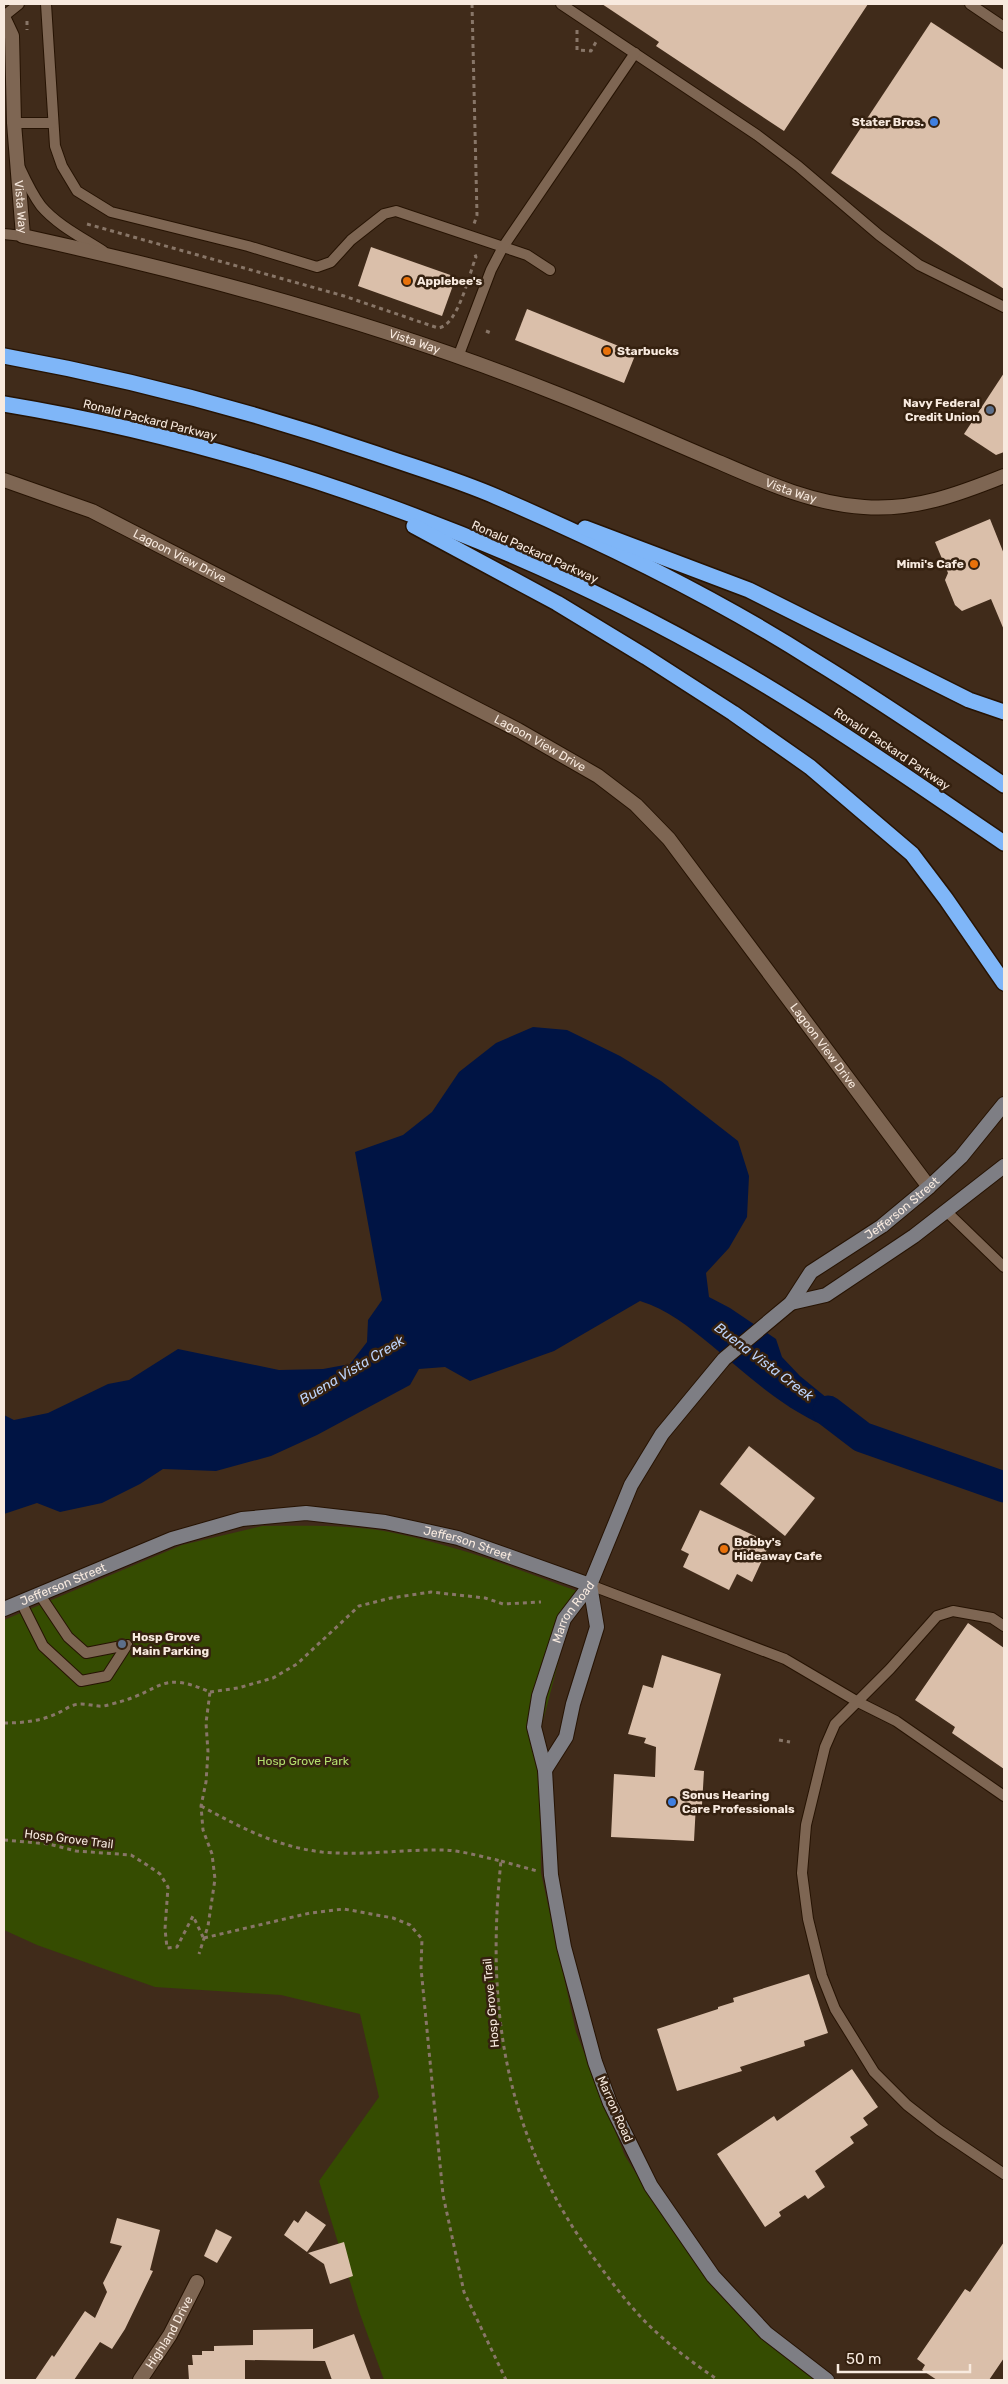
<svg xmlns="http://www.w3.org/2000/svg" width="1008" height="2384" viewBox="0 0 1008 2384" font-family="Rubik,sans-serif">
	<rect width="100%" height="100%" fill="#402b1a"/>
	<path fill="#354c01" d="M262,1526c46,0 92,-2 137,8 62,13 119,35 178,57l-37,141 1,141 35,159 49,124 45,71 47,63 70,69 32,21h-435l-24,-66 -41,-133 60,-84 -19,-83 -79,-19 -126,-8 -118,-42 -33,-15v-310l178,-75z"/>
	<path fill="#001444" d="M533,1027l34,3 53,26 41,25 77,60 11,35 -2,41 -18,31 -23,25 3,24 21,11 46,31 6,18 18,19 60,49 2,12c-61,-11 -105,-54 -151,-92 -22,-18 -44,-36 -71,-44l-86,50 -84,30 -25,-14 -26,2 -9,16 -93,50 -46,21 -55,15 -53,-2 -23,15 -38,19 -42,9 -23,-9 -33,11v-99l10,5 34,-7 60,-29 21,-4 49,-31 101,21 44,-1 27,-5 17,-22 1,-22 14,-20 -27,-148 48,-17 29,-23 27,-40 37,-29z"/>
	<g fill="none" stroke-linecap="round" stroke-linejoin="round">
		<path stroke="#001444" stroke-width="31" d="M828,1411l34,26 142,50"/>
	</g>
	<g fill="#dabfaa">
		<path d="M602,4h266l-84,127 -128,-85 3,-4z"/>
		<path d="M931,22l73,48v219l-173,-116z"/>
		<path d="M371,247l85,30 -14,39 -84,-30z"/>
		<path d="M527,309l109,44 -12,30 -109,-43z"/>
		<path d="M1004,373v79l-8,3 -32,-21z"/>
		<path d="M990,519l14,35v76l-13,-31 -29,12 -7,-6 -10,-25 3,-7 -13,-31z"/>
		<path d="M749,1446l66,52 -30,38 -65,-52z"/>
		<path d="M700,1510l70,33 -18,39 -15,-8 -8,16 -46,-23 6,-13 -8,-4z"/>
		<path d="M968,1623l36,25v121l-52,-36 3,-6 -40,-27z"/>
		<path d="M662,1655l59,19 -27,96 10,1 -2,34 -6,-1 -2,37 -83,-4 3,-63 41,3 1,-30 -12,-4 2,-5 -18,-4 15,-49 10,3z"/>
		<path d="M809,1974l19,59 -24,8 1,5 -65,21 2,4 -65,20 -20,-62 61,-20v-2l16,-5 -1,-4z"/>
		<path d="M852,2069l26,38 -15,11 5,7 -18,12 4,6 -39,28 10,16 -17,12 -3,-4 -26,17 2,4 -16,11 -48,-73 57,-38 3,5z"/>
		<path d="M306,2211l20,14 -19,27 -23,-17 10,-15 4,3z"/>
		<path d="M117,2218l43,12 -10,40 3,1 -28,58 -13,20 -12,-7 -26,38h-39l17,-25 2,2 31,-46 10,7 12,-26 -4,-9 19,-37 -12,-3z"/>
		<path d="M216,2229l16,8 -15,26 -13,-7z"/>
		<path d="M344,2242l9,34 -23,8 -6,-20 -16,-11z"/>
		<path d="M1004,2242v116l-15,22h-52l-15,-10 3,-5 -8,-6 48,-70 5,3z"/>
		<path d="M313,2329v20l41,-15 17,46h-39l-7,-19 -80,-1v20h-56l-1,-15h5l-1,-10h10v-4h12v-5l39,-1v-15z"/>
	</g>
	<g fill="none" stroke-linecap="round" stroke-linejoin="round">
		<g stroke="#261303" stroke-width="12">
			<g id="service">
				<path d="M46,4l9,142 7,20 15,25 34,21 137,34 69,21 14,-5 20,-22 33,-26 12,-3 131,44 23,15"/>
				<path d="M561,4l196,131 41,31 81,69 40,30 85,42"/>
				<path d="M970,4l34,23"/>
				<path d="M4,16l15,-12"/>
				<path d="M14,123h39"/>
				<path d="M20,168c6,13 12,26 21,38 16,19 42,32 62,45"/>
				<path d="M4,234l19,2"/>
				<path d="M458,357l33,-87 12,-23 132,-194"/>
				<path d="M947,1212l57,55"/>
				<path d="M590,1585l195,74 73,43 38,19 108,75"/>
				<path d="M40,1595l28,42 18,16 41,-8"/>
				<path d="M21,1602l22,44 38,35 26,-5 20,-31"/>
				<path d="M1004,1626l-12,-8 -39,-7 -16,5 -47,53 -55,55 -10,23 -19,78 -4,48 6,46 14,57 13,33 39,63 33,33 32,25 65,44"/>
			</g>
		</g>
		<g stroke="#261303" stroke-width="16">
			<g id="minor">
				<path id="s1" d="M4,19l8,17 2,87 9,113c179,39 356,87 527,155 57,22 114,48 171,72 46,20 93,41 143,44 50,4 95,-13 140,-31"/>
				<path id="s2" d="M4,480l88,31 426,219 80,46 38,29 33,34 260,348"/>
				<path id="s3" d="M140,2380l30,-45 27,-53"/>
			</g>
		</g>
		<g stroke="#261303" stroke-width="16">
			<g id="secondary">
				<path d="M791,1303l35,-8 88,-59 90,-70"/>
				<path id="s4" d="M4,1609l168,-70 70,-20 64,-6 79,9 73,16 132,47"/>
				<path d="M545,1770l21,-33 7,-33 24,-77 -7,-42"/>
				<path id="s5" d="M827,2380l-61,-47 -53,-57 -62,-90 -41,-83 -15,-41 -31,-115 -13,-72 -6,-105 -11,-43 5,-31 25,-77 26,-34 41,-100 31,-51 62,-75 67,-56 20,-31 71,-46 47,-39 32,-30 43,-53"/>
			</g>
		</g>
		<g stroke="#261303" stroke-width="18">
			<g id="motorway">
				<path d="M4,356c127,23 251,56 373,98 40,14 81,26 120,43 109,47 218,100 318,164 64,39 127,82 189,124"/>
				<path d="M4,404c247,41 509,135 727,261 94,54 183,117 273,178"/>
				<path d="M414,526l143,77 89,54 87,56 77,54 102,87 34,45 58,84"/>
				<path d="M585,528l164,62 220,110 35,12"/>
			</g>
		</g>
		<g stroke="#887668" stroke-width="3" stroke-dasharray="4 4" stroke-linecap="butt">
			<path d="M472,4l5,211 -3,9"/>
			<path d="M27,21v9"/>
			<path d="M577,30v20l14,1 5,-9"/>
			<path d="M87,224l257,72 94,32c20,-2 31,-54 38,-71l-2,-5"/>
			<path d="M486,331l5,2"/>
			<path d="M210,1692l28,-4 35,-10 24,-14 62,-58 32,-8 40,-6 54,6 18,6 38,-2"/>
			<path d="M4,1723c19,0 39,-2 56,-11 5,-2 9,-6 14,-7 10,-3 20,2 30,1 5,-1 11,-3 15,-4 44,-12 41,-32 91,-10l-4,31 2,29 -2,30 -5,24 2,24 9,24 3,25 -7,47 -9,28"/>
			<path d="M779,1740l11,2"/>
			<path d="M201,1806c39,21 76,41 121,46 41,4 82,-3 123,-2 18,1 38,7 56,11 -16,151 5,281 98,404 17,23 35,47 56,66 19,18 41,34 63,49"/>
			<path d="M4,1840l45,4 27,7 55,4 16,10 13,9 8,13 -3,42 2,19 10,-1 16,-31 10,21"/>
			<path d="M501,1861l36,10"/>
			<path d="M204,1938l106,-25 34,-4 49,9 17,7 12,14 -1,29 22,227 21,97 42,88"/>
		</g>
		<use href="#service" stroke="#7e6653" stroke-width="10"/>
		<use href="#minor" stroke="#7e6653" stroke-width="14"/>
		<use href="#secondary" stroke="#7e7e84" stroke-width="14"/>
		<use href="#motorway" stroke="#7fb6f8" stroke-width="15"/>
	</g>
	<g fill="#3f7fe0" stroke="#352110" stroke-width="2">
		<circle cx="934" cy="122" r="5"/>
		<circle cx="672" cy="1802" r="5"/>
	</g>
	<g fill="#e8710a" stroke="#352110" stroke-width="2">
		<circle cx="407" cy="281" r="5"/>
		<circle cx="607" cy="351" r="5"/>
		<circle cx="974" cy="564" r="5"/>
		<circle cx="724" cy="1549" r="5"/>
	</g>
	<g fill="#5c6f8a" stroke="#352110" stroke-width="2">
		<circle cx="990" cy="410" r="5"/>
		<circle cx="122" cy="1644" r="5"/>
	</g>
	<g text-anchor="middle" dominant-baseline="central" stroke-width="5" stroke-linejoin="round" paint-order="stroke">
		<g font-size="12" font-weight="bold" fill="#f8eadf" stroke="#352110" text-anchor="start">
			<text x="924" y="122" text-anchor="end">Stater Bros.</text>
			<text x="417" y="281">Applebee's</text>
			<text x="617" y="351">Starbucks</text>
			<text x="980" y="403" text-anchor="end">Navy Federal<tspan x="980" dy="14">Credit Union</tspan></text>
			<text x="964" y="564" text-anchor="end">Mimi's Cafe</text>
			<text x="734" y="1542">Bobby's<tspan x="734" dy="14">Hideaway Cafe</tspan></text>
			<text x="132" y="1637">Hosp Grove<tspan x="132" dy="14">Main Parking</tspan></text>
			<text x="682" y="1795">Sonus Hearing<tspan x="682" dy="14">Care Professionals</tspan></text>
		</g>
		<g font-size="12" fill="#f8eadf" stroke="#352110">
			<text stroke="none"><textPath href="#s1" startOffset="190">Vista Way</textPath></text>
			<text stroke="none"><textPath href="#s1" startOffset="625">Vista Way</textPath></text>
			<text transform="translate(150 420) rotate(14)">Ronald Packard Parkway</text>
			<text stroke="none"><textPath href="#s1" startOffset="1030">Vista Way</textPath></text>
			<text transform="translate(535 552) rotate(24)">Ronald Packard Parkway</text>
			<text stroke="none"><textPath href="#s2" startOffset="192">Lagoon View Drive</textPath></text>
			<text stroke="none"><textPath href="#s2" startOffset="598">Lagoon View Drive</textPath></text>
			<text transform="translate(892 749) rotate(34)">Ronald Packard Parkway</text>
			<text stroke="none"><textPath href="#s2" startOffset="1018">Lagoon View Drive</textPath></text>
			<text stroke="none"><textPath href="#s5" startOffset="1398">Jefferson Street</textPath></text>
			<text stroke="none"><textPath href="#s4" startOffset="484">Jefferson Street</textPath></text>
			<text stroke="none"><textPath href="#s4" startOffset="64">Jefferson Street</textPath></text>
			<text stroke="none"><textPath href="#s5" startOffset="865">Marron Road</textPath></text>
			<text transform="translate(69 1839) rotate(7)">Hosp Grove Trail</text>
			<text transform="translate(491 2003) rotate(-95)">Hosp Grove Trail</text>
			<text transform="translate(615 2109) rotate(66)">Marron Road</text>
			<text stroke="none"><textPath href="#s3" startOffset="56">Highland Drive</textPath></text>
		</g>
		<g font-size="12" fill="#b3df6e" stroke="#352110">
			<text x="303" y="1761">Hosp Grove Park</text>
		</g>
		<g font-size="14" font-style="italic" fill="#bcd3fa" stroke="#352110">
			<text transform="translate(764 1362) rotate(37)">Buena Vista Creek</text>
			<text transform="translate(352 1370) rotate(-31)">Buena Vista Creek</text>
		</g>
	</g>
	<rect width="1008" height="2384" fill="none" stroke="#f8eadf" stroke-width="10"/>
	<path d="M838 2364v8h132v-8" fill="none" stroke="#f8eadf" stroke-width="2.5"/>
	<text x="846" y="2364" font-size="15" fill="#f8eadf" stroke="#352110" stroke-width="4" paint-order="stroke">50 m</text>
</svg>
